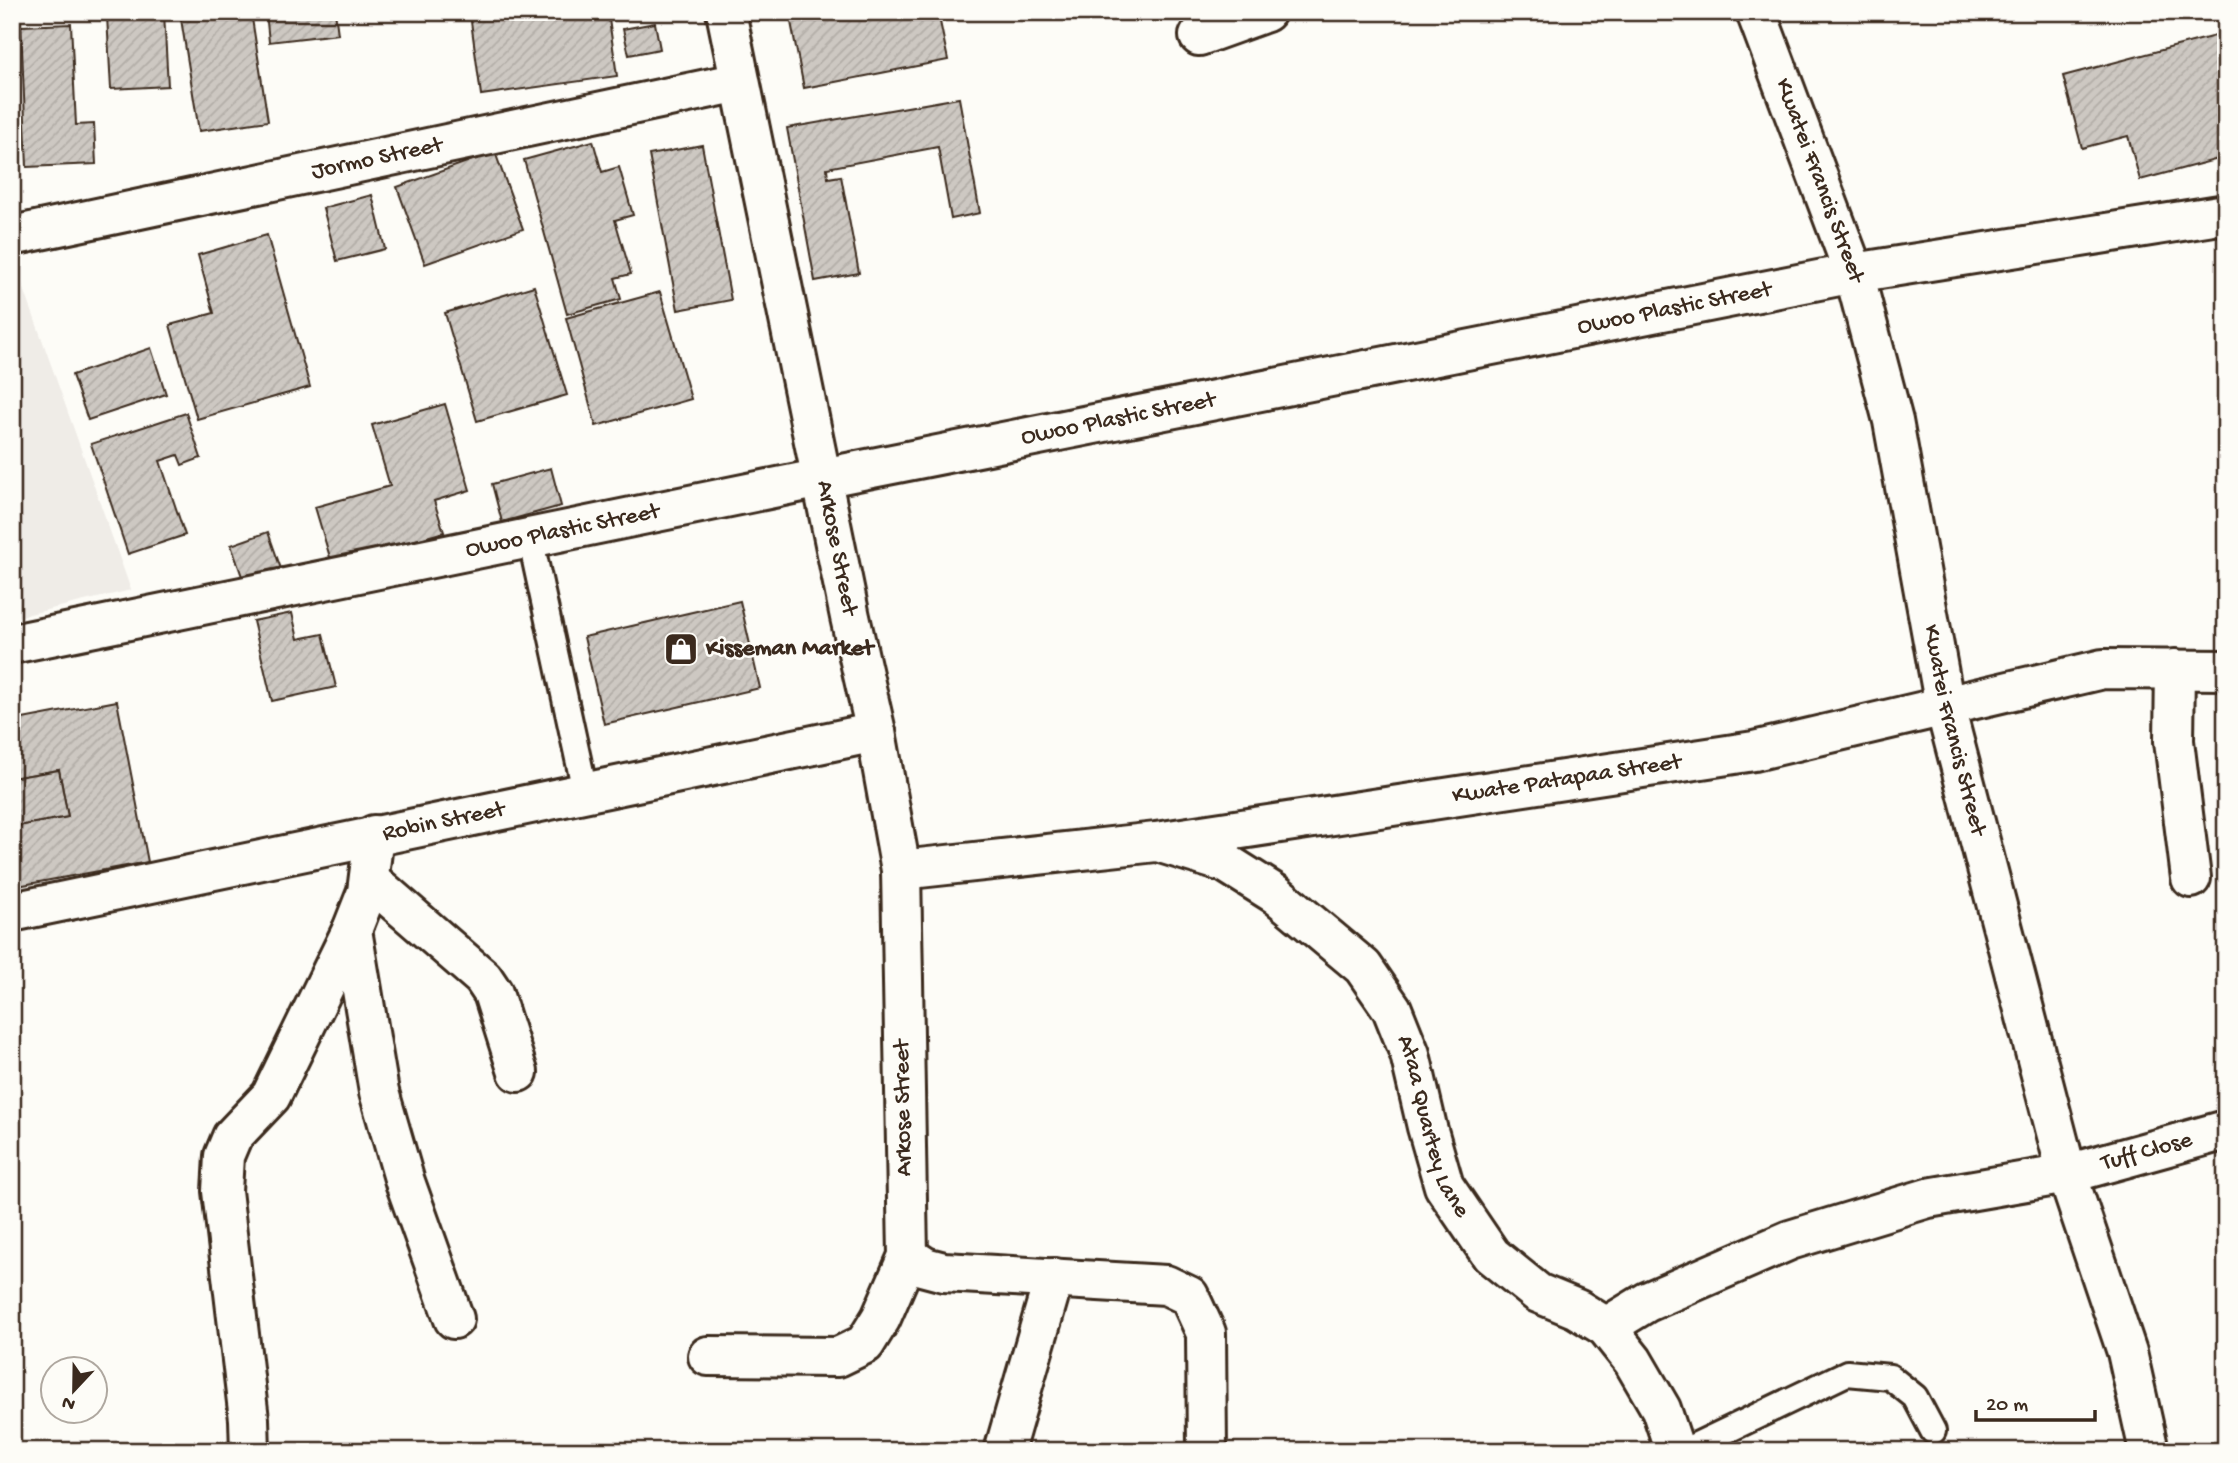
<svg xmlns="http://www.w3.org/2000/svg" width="2238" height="1463" viewBox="0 0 2238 1463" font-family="'Gochi Hand',sans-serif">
	<defs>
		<pattern id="building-hatch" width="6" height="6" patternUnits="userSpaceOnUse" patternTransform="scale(1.75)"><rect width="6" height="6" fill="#cdc8c2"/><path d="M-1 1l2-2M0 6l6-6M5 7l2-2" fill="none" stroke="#b1aca6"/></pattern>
	</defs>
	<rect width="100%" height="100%" fill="#fdfcf7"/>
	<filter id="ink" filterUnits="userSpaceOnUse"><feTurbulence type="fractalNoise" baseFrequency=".0143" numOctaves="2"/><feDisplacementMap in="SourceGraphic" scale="14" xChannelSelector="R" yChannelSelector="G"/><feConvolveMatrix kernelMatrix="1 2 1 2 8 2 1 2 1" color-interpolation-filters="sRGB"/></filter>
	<g filter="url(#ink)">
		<path fill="#efece7" d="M16,266l115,324 -118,28 -1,-351z"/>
		<g fill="url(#building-hatch)" stroke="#3b2a1e" stroke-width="2">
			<path d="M221,12h30l17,109 -69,10 -18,-112z"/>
			<path d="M266,12h69l3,22 -69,8z"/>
			<path d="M483,12h125l9,64 -136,19 -11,-81z"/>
			<path d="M789,12h149l10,48 -144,28z"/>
			<path d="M164,13l4,73 -57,3 -4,-73z"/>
			<path d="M655,23l5,26 -31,6 -6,-26z"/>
			<path d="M71,24l5,101 18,-1 2,40 -69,3 -6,-141z"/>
			<path d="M2226,33v124l-86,23 -12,-44 -46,12 -19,-72z"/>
			<path d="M959,98l21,115 -29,6 -13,-72 -111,21 1,10 13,-2 18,97 -44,8 -28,-153z"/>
			<path d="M593,141l9,31 17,-5 14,48 -18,5 16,54 -16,4 6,21 -54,15 -43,-154z"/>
			<path d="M702,145l29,155 -53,10 -29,-155z"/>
			<path d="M495,152l28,77 -98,35 -28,-77z"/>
			<path d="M372,195l13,54 -48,12 -14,-53z"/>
			<path d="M267,235l43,152 -113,32 -27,-94 44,-12 -16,-58z"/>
			<path d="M534,286l33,109 -90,26 -32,-108z"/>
			<path d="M660,292l31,107 -95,27 -30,-108z"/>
			<path d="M151,348l15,46 -78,26 -16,-45z"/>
			<path d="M445,404l25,86 -36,11 10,31 -112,32 -17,-57 75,-21 -18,-61z"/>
			<path d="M186,413l15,45 -19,7 -4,-10 -18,6 25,74 -57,19 -37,-110z"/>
			<path d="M551,468l10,38 -59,16 -10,-38z"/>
			<path d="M268,532l13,37 -37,13 -13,-37z"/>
			<path d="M740,601l20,87 -156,36 -20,-87z"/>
			<path d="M292,613l6,26 25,-5 13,53 -64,14 -19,-80z"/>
			<path d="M117,701l31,161 -136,25v-60l56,-10 -9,-47 -47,8v-57z"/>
			<path d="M59,770l9,47 -56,10v-49z"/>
		</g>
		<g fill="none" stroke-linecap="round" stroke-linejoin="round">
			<g stroke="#3b2a1e" stroke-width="30">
				<g id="lane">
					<path d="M530,537l55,254"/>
					<path d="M1684,1451l163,-78 43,4 25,20 18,34"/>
				</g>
			</g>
			<g stroke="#3b2a1e" stroke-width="44">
				<g id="street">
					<path id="s1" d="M1756,12l98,261 39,148 52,286 122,467 60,178 22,99"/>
					<path d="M1199,36l67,-24"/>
					<path id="s2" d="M12,236l728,-154"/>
					<path id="s3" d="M12,644l810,-166 1032,-205 372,-59"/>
					<path d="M2175,669l-1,72 17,137"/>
					<path id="s4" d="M1164,844l62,19 51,32 86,72 29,42 18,45 17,73 17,59 47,69 47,38 39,16 29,18 27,34 28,48 14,42"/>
					<path id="s5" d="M901,870l255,-28 598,-91 349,-82 123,1"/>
					<path d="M369,879l114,99 10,15 25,79"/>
					<path id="s6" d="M12,912l864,-180"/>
					<path d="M352,930l27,162 26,90 49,137"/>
					<path d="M908,1256l17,11 19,5 222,13 23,11 17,37 1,118"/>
					<path id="s7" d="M1606,1327l41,-25 143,-62 138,-42 139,-24 159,-44"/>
					<path d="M708,1356l130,1 27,-13 16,-26 27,-62 -7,-386 -25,-138 -26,-115 -124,-605"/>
					<path d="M250,1451l-1,-32 -27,-228 2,-35 8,-19 39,-41 81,-166 15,-38 7,-57"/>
					<path d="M1004,1451l50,-173"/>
				</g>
			</g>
			<use href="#lane" stroke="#fdfcf7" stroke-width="24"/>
			<use href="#street" stroke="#fdfcf7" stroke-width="38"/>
		</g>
	</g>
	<defs>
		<g id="shop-square" transform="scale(1.75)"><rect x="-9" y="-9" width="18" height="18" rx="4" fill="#3b2a1e" stroke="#fdfcf7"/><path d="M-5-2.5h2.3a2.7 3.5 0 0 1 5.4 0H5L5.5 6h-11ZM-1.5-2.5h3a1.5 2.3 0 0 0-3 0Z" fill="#fff"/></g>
	</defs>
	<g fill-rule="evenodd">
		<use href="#shop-square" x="681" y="649"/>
	</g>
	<g text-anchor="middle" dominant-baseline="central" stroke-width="5" stroke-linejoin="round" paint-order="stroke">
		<g font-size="24" fill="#3b2a1e" stroke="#fdfcf7">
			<text stroke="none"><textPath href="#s2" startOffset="373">Jormo Street</textPath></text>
			<text stroke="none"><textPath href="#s1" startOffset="180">Kwatei Francis Street</textPath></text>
			<text stroke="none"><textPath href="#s3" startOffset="1696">Owoo Plastic Street</textPath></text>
			<text stroke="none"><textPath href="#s3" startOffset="1129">Owoo Plastic Street</textPath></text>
			<text stroke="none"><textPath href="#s3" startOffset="562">Owoo Plastic Street</textPath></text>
			<text transform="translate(836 548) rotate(79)">Arkose Street</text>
			<text stroke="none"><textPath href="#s1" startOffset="747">Kwatei Francis Street</textPath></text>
			<text stroke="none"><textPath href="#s5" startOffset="672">Kwate Patapaa Street</textPath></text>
			<text stroke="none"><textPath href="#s6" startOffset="441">Robin Street</textPath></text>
			<text transform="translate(904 1108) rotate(-91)">Arkose Street</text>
			<text stroke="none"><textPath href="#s4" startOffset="413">Ataa Quartey Lane</textPath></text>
			<text stroke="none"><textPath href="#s7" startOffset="572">Tuff Close</textPath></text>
		</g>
		<g font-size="24" font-weight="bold" fill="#3b2a1e" stroke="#fdfcf7" text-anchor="start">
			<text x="706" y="649">Kisseman Market</text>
		</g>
	</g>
	<rect width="2238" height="1463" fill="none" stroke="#fdfcf7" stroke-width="42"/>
	<rect x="21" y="21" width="2196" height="1421" fill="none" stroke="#3b2a1e" stroke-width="2.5" filter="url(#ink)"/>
	<g transform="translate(74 1390) rotate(202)"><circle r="33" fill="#fdfcf7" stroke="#afa8a0" stroke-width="2"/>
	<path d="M0-5L12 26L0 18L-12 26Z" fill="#3b2a1e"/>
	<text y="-10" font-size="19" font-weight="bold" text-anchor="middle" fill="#3b2a1e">N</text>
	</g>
	<path d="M1976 1410v10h119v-10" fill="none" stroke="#3b2a1e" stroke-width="3.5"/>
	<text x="1986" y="1410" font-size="21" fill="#3b2a1e" stroke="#fdfcf7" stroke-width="5" paint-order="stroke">20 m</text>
</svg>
